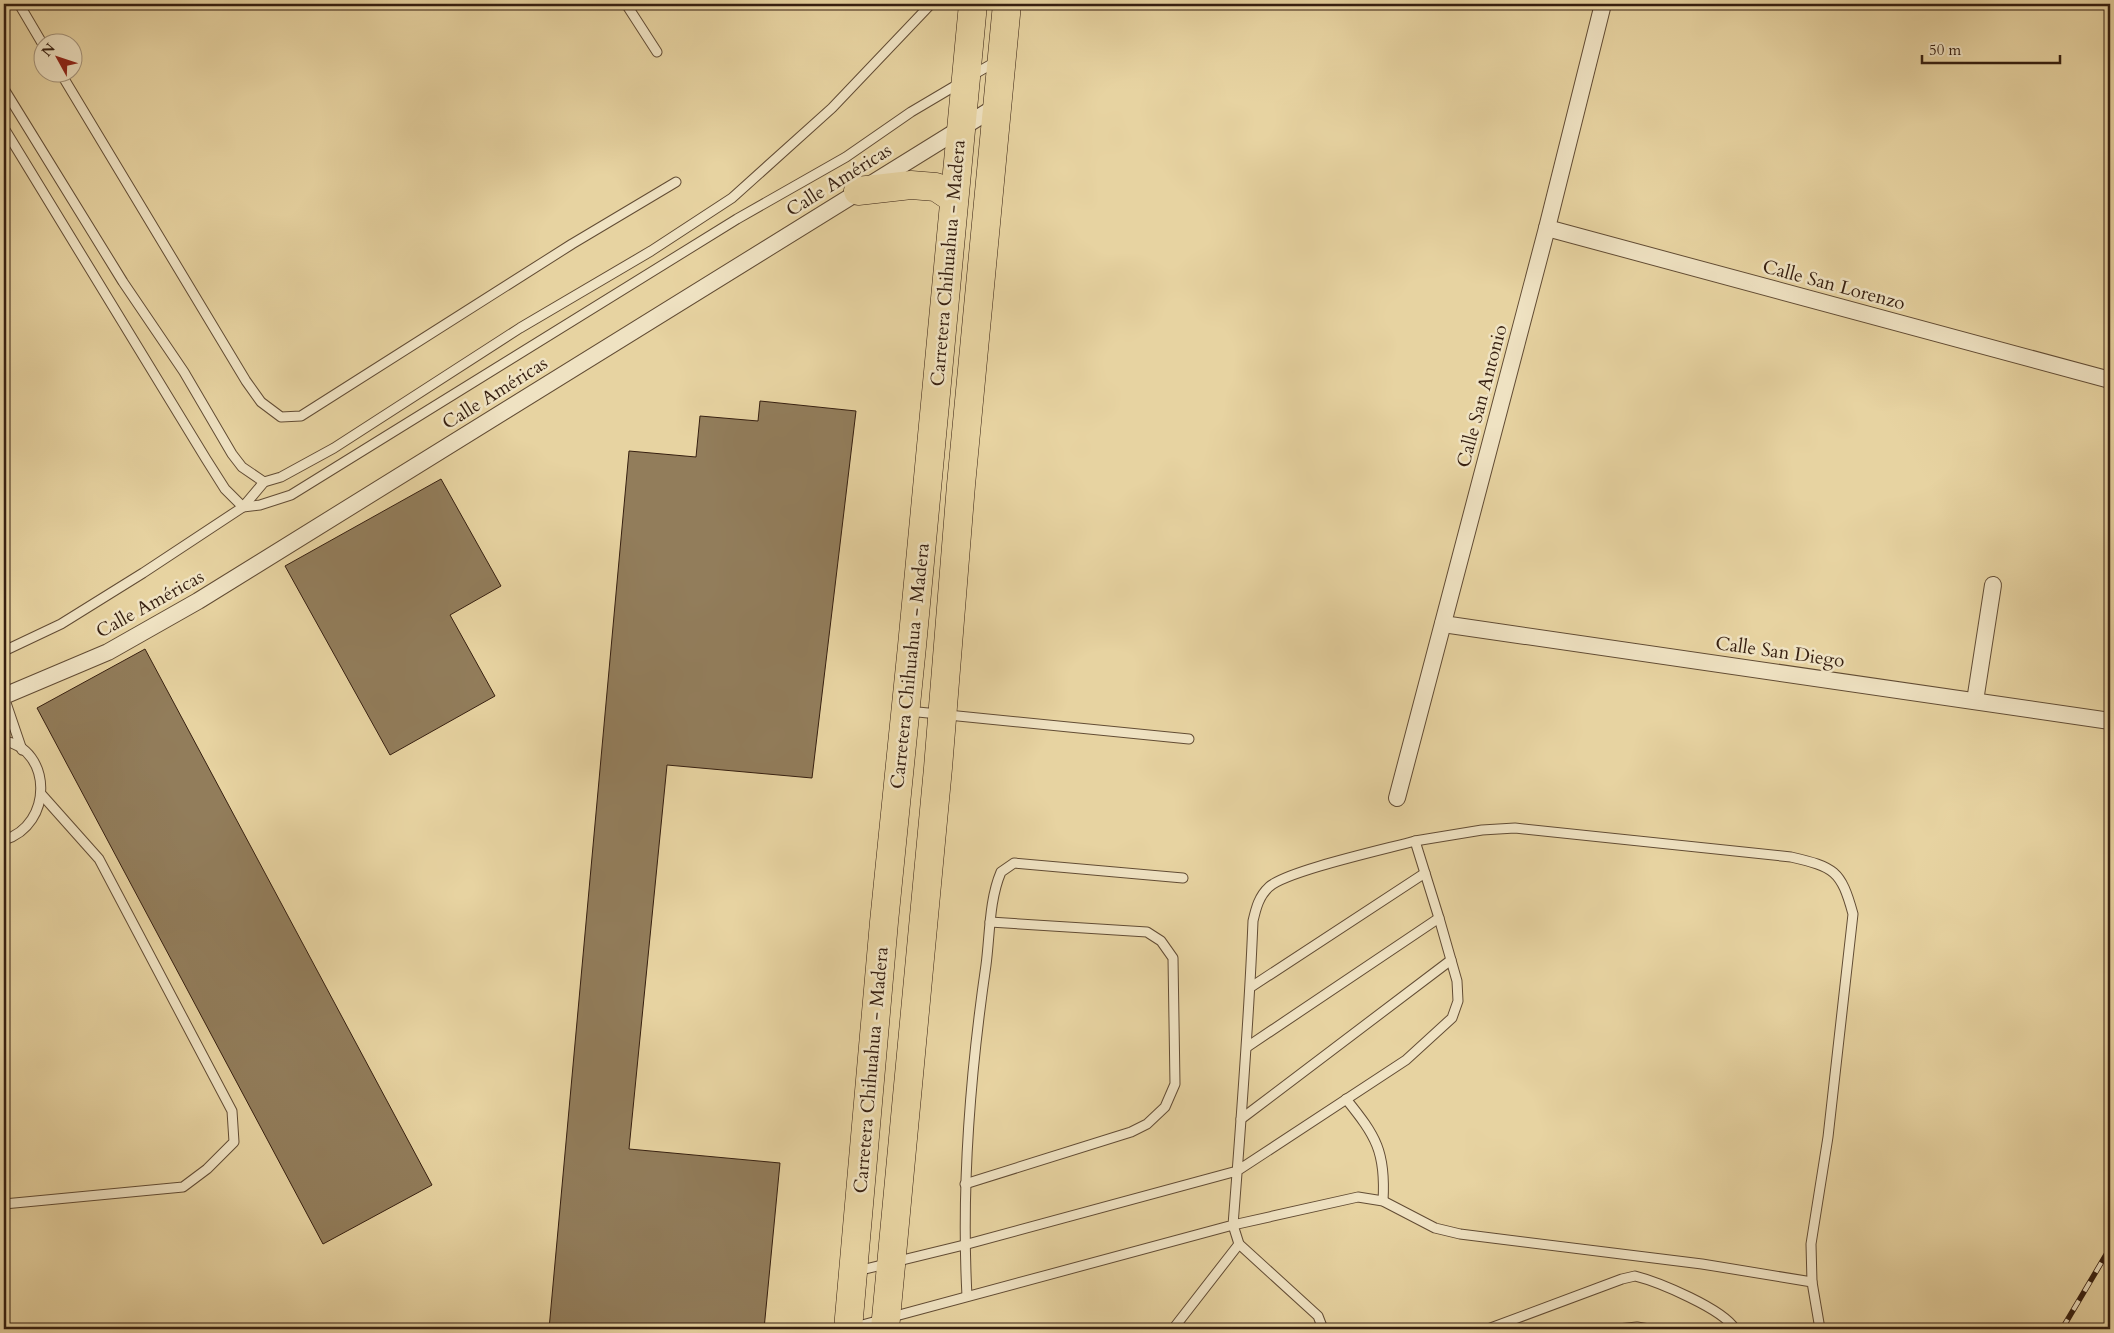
<svg xmlns="http://www.w3.org/2000/svg" width="2114" height="1333" viewBox="0 0 2114 1333" font-family="Cardo,serif">
	<rect width="100%" height="100%" fill="#e7d3a1"/>
	<filter id="stains"><feTurbulence type="fractalNoise" baseFrequency=".004" numOctaves="4"/><feColorMatrix values="0 0 0 0 .2 0 0 0 0 .09 0 0 0 0 .02 0 0 0 .5 -.17"/></filter>
	<radialGradient id="worn" r=".72"><stop offset=".6" stop-color="#630" stop-opacity="0"/><stop offset="1" stop-color="#630" stop-opacity=".3"/></radialGradient>
	<g fill="#927d5b" stroke="#361f10">
		<path d="M760,401l96,10 -44,367 -145,-13 -38,384 151,14 -16,166h-215l80,-878 67,6 4,-41 58,5z"/>
		<path d="M441,479l60,107 -51,29 45,81 -105,59 -105,-189z"/>
		<path d="M145,649l287,536 -109,59 -286,-536z"/>
	</g>
	<g fill="none" stroke-linecap="round" stroke-linejoin="round">
		<g stroke="#624c34" stroke-width="11">
			<g id="service">
				<path d="M19,4l23,39"/>
				<path d="M626,4l31,48"/>
				<path d="M60,72l186,309 15,21 20,15 20,-1 271,-172 104,-62"/>
				<path d="M971,76l26,-15"/>
				<path d="M4,89l119,193 61,90 48,82 10,13 22,15 17,-5 53,-29 186,-120 131,-77 81,-53 100,-90 99,-104"/>
				<path d="M4,128l202,331 19,30 18,18 17,-2 31,-10 446,-276 109,-62 65,-45 49,-29"/>
				<path d="M4,651l57,-27 82,-51 100,-66 21,-25"/>
				<path d="M4,697l18,53"/>
				<path d="M908,711l281,28"/>
				<path d="M4,741c48,8 50,84 0,99"/>
				<path d="M1415,841l67,-11 33,-2 276,29c43,10 50,13 62,57l-25,223 -17,107 1,38"/>
				<path d="M1251,987l174,-114"/>
				<path d="M1247,1047l192,-129"/>
				<path d="M1346,1099c30,37 40,53 37,102"/>
				<path d="M1241,1119l210,-159"/>
				<path d="M965,1184l166,-52 16,-8 18,-17 10,-23 -2,-126 -12,-17 -14,-9 -157,-10"/>
				<path d="M4,1204l179,-17 24,-18 27,-27 -2,-31 -133,-252 -57,-64"/>
				<path d="M967,1296c-6,-112 3,-221 19,-331 4,-30 3,-65 15,-93l13,-9 169,15"/>
				<path d="M851,1328l382,-103c8,-102 16,-203 20,-304 3,-13 6,-25 16,-34 17,-16 117,-38 146,-46l24,77 18,63 1,20 -6,17 -46,42 -169,111 -273,74 -107,26"/>
				<path d="M1173,1329l66,-85"/>
				<path d="M1323,1329l-5,-13 -79,-72 -6,-19 125,-28 25,4 52,27 25,6 242,30 110,18 8,47"/>
				<path d="M1488,1329l134,-50 13,-3c24,6 88,33 100,53"/>
				<path d="M1618,1329l19,-2 12,2"/>
			</g>
		</g>
		<g stroke="#624c34" stroke-width="18">
			<g id="minor">
				<path d="M1547,228l563,152"/>
				<path d="M1443,624l667,97"/>
				<path d="M4,696l104,-44 90,-51 799,-495"/>
				<path d="M1975,701l18,-116"/>
				<path d="M1397,798l150,-570 56,-224"/>
			</g>
		</g>
		<g stroke="#361f10" stroke-width="29">
			<g id="trunk">
				<path d="M858,191l53,-6 25,2 18,12"/>
				<path d="M848,1329l36,-407 28,-276 61,-642"/>
				<path d="M885,1329l53,-561 23,-283 46,-481"/>
			</g>
		</g>
		<use href="#service" stroke="#efe2c2" stroke-width="9"/>
		<use href="#minor" stroke="#efe2c2" stroke-width="16"/>
		<use href="#trunk" stroke="#e7d3a1" stroke-width="28"/>
		<g stroke="#361f10" stroke-width="5.5">
			<path id="rail" d="M2062,1329l48,-81"/>
		</g>
		<use href="#rail" stroke="#efe2c2" stroke-width="4" stroke-dasharray="11" stroke-linecap="butt"/>
	</g>
	<g text-anchor="middle" dominant-baseline="central" stroke-width="5" stroke-linejoin="round" paint-order="stroke">
		<g font-size="19" fill="#361f10" stroke="#efe2c2">
			<text transform="translate(839 180) rotate(-32)">Calle Américas</text>
			<text transform="translate(948 263) rotate(-85)">Carretera Chihuahua - Madera</text>
			<text transform="translate(1834 285) rotate(15)">Calle San Lorenzo</text>
			<text transform="translate(495 393) rotate(-32)">Calle Américas</text>
			<text transform="translate(1482 396) rotate(-75)">Calle San Antonio</text>
			<text transform="translate(150 604) rotate(-29)">Calle Américas</text>
			<text transform="translate(1780 652) rotate(8)">Calle San Diego</text>
			<text transform="translate(910 666) rotate(-84)">Carretera Chihuahua - Madera</text>
			<text transform="translate(871 1070) rotate(-85)">Carretera Chihuahua - Madera</text>
		</g>
	</g>
	<rect width="2114" height="1333" fill="none" stroke="#e7d3a1" stroke-width="20"/>
	<rect x="5" y="5" width="2104" height="1323" fill="none" stroke="#361f10" stroke-width="2.5"/>
	<rect x="10" y="10" width="2094" height="1313" fill="none" stroke="#361f10"/>
	<g transform="translate(58 58) rotate(310)"><circle r="24" fill="#efe2c2" stroke="#a5947b"/>
	<path d="M0-4L9 19L0 12L-9 19Z" fill="#8f2418"/>
	<text y="-8" font-size="14" font-weight="bold" text-anchor="middle" fill="#361f10">N</text>
	</g>
	<path d="M1922 55v8h138v-8" fill="none" stroke="#361f10" stroke-width="2.5"/>
	<text x="1929" y="55" font-size="15" fill="#361f10" stroke="#efe2c2" stroke-width="4" paint-order="stroke">50 m</text>
	<rect width="100%" height="100%" filter="url(#stains)"/>
	<rect width="100%" height="100%" fill="url(#worn)"/>
</svg>
